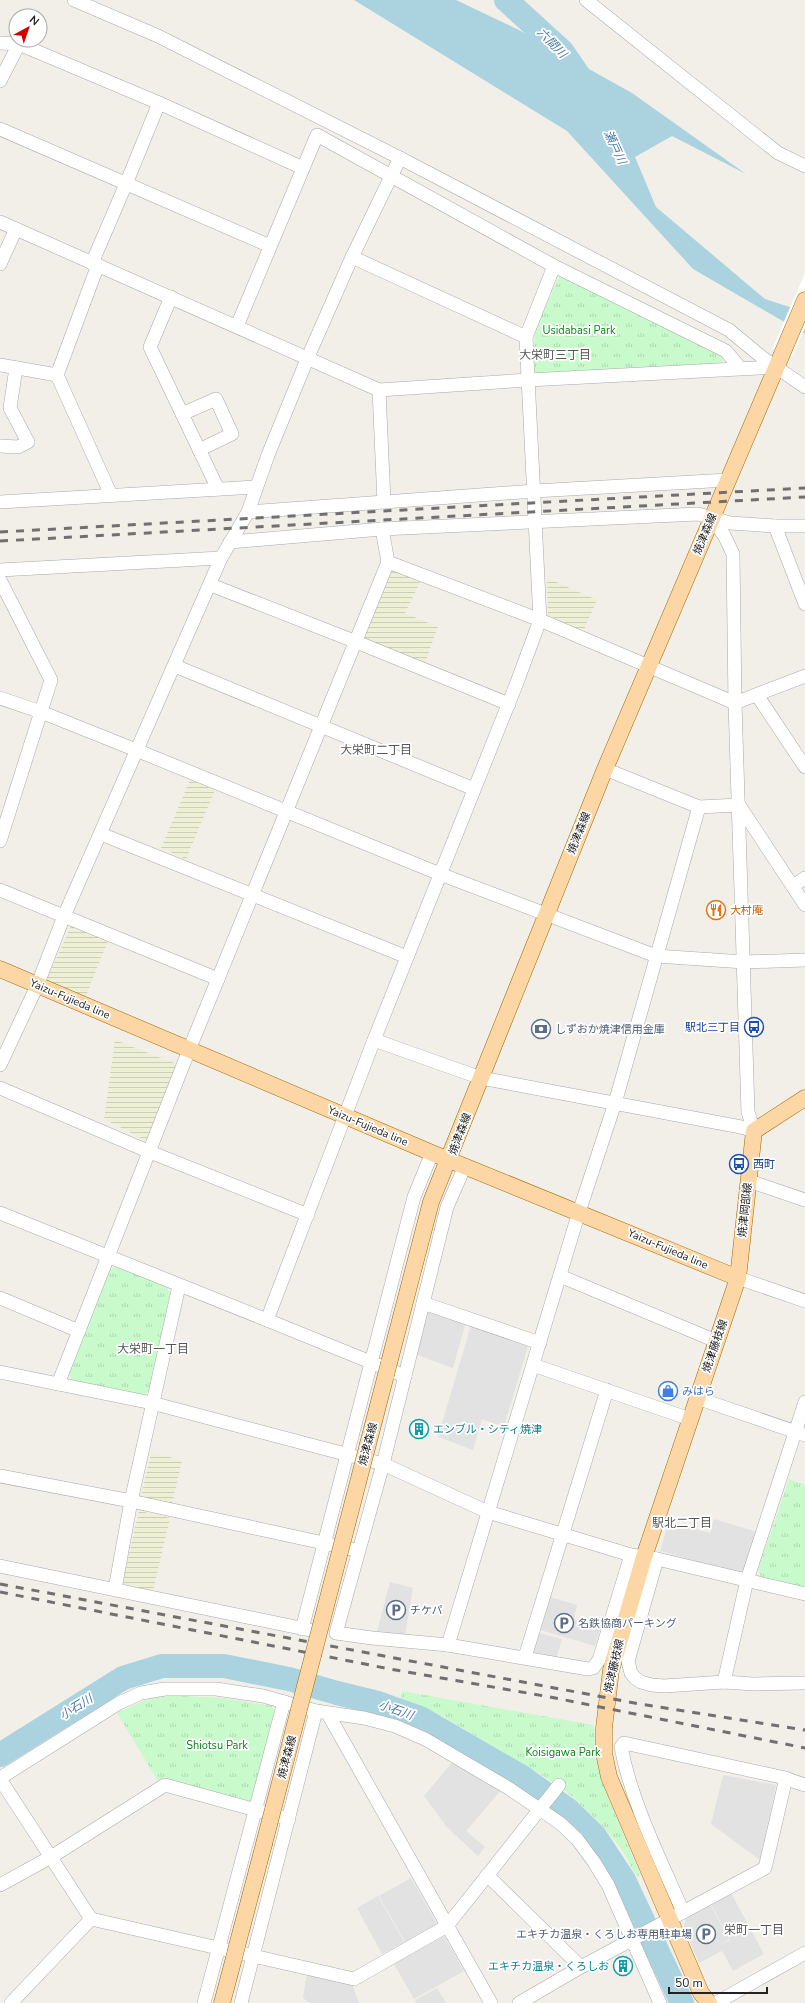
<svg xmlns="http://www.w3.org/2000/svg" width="805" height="2003" viewBox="0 0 805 2003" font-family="'Nunito Sans','Noto Sans JP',sans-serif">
	<defs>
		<pattern id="farmland-rules" width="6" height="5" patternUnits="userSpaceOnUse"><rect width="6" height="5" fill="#eef0d5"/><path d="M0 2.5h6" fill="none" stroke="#ccceb7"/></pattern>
		<pattern id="park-tufts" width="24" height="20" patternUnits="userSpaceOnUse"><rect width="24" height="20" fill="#c8facc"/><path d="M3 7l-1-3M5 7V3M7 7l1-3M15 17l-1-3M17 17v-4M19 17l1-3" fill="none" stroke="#acd6af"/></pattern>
	</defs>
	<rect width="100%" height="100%" fill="#f2efe9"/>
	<g fill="url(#farmland-rules)">
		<path d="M393,569l27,13 -15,31 33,14 -13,36 -62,-25z"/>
		<path d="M547,578l50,22 -14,32 -35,-17z"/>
		<path d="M190,780l25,10 -29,69 -25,-11z"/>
		<path d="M71,926l37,15 -23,57 -39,-17z"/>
		<path d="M115,1040l64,25 -32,76 -43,-22z"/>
		<path d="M151,1453l31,7 -10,44 -31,-7z"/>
		<path d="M139,1511l31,7 -17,73 -31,-7z"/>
	</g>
	<g fill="url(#park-tufts)">
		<path d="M560,275l163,81 -1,7 -185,10 -4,-5 2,-39z"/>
		<path d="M118,1266l48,19 4,9 -20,96 -7,6 -71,-15 -3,-7 41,-105z"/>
		<path d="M789,1479l16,6v102l-44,-10 -3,-7z"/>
		<path d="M402,1691l192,34 1,28 6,27 39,94 -3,3 -15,-27 -19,-24 -35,-33 -20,-14 -104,-62 -43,-19z"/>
		<path d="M165,1695l58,3 49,8 3,6 -22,87 -5,3 -86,-22 -4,1 -41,-68 26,-12z"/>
	</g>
	<g fill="#e2e2e2">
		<path d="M427,1309l39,13 -13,46 -38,-14z"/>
		<path d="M471,1325l57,21 -24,81 -22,-8 -9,31 -35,-13z"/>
		<path d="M714,1519l43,13 -12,43 -85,-24 9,-30 41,12z"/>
		<path d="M390,1582l23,6 -8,47 -28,-3z"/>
		<path d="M550,1597l27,8 -3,14 27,8 -6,19 -55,-16z"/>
		<path d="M539,1633l23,6 -6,20 -23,-7z"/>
		<path d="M455,1759l48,29 -37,43 19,16 -7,9 -31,-29 -23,-31z"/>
		<path d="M723,1775l53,10 -16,75 -49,-36z"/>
		<path d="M411,1878l26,46 -32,18 -26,-46z"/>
		<path d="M731,1893l33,61 -31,17 -14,-26 3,6 -23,12 -15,-35 2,-11 24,-13 19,35 -9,6 10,-5 -19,-36z"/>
		<path d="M378,1896l26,46 -22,12 -25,-46z"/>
		<path d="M444,1936l20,35 -50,28 -20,-35z"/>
		<path d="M307,1972l44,9 8,22h-49l-7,-5z"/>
		<path d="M437,1988l9,15h-30l-1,-3z"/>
	</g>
	<path fill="#aad3df" d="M354,0h102l61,29 115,64 114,81 -74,-38 -37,21 21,50 109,92 40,13v22l-112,-65 -126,-138z"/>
	<path fill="#fff" d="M805,273v55l-13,29 -20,-8z"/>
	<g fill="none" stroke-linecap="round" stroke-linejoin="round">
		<path stroke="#aad3df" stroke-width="4" d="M0,1743l22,-3"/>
		<g stroke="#aad3df" stroke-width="24">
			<path d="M506,0l56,51 22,32"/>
			<path d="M0,1755l123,-77 39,-12h62l65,13 48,14 41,10 42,15 102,59 45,32 28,27 29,44 58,123"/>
		</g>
		<g stroke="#a9a9a9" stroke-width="14">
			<g id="minor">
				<path d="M74,0l84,36 242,122 329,172 34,28 42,29"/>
				<path d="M586,0l192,153 27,13"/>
				<path d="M0,43l19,1 140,59 144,65"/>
				<path d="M0,81l19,-37"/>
				<path d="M0,129l270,117"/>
				<path d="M0,222l379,168 149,-10 248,-13"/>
				<path d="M352,257l174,80"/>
				<path d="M92,263l34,-79 33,-81"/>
				<path d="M0,264l16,-35"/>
				<path d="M98,265l-41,110 54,120"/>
				<path d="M554,266l172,85 14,17"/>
				<path d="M171,297l-21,50 68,142"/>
				<path d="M237,326l80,-191 237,131 -28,71 14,283 -24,65 -142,355 -107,280 138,56"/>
				<path d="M0,365l57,10"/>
				<path d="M379,390l5,112"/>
				<path d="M182,414l34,-15 16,35 -33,16"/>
				<path d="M0,446l18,1 10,-5 -18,-34 6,-40"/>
				<path d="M0,502l256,-15"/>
				<path d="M248,512l286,-21 194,-11"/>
				<path d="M711,518l13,17 9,19 2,149 13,409 6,19"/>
				<path d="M775,526l30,78"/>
				<path d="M382,529l6,33 152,58 195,83 70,-27"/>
				<path d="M230,542l152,-13 316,-15 32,9 45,3h30"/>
				<path d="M0,570l221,-12"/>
				<path d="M0,580l51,100 -51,161"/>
				<path d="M211,585l143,56 155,63"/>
				<path d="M175,666l299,123"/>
				<path d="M757,695l48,72"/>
				<path d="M0,698l41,14 95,38 304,124 216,82 88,6 61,-2"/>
				<path d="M605,769l94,38 40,-2 66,100"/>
				<path d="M101,834l306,123"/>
				<path d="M793,886l12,-8"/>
				<path d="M0,890l218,89"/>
				<path d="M374,1040l107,38 260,49 13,4"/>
				<path d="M0,1065l37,-79 27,-70 157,-358 27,-46 20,-57 40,-98 44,-100 48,-99"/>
				<path d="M0,1088l150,64 158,63"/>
				<path d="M465,1166l-18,41 -64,257 -47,169 36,5 76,7 140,24 5,-1 6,-8 32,-105"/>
				<path d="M749,1181l56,19"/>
				<path d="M0,1213l267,107"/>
				<path d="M560,1276l156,65"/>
				<path d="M738,1278l67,23"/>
				<path d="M0,1298l79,33"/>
				<path d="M423,1303l117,40"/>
				<path d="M533,1365l157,54"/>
				<path d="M0,1372l152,31 231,61 105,48 143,43 26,4 148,35"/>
				<path d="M58,1384l131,-334 199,-488"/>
				<path d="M697,1398l108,37"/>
				<path d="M0,1476l131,25 220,48"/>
				<path d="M657,1559l-29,102 3,12 4,5 6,4 11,3 12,1 60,-4 29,2 52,-1"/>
				<path d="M0,1566l310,64"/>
				<path d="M115,1589l16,-88 48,-215"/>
				<path d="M302,1629l112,-432 18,-44"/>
				<path d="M448,1645l131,-433 36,-109 84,-296"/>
				<path d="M525,1657l82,-267"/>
				<path d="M724,1682l23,-102 58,-178"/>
				<path d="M328,1714l163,289"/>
				<path d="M0,1778l119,-75 22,-10 24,-4h51l47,7 53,15 48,7 31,8 30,13 85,50 50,34 17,16 17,23 14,23 52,118"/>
				<path d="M0,1779l91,140"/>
				<path d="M487,1875l94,92"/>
				<path d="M0,1885l51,-28 114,-72 124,34"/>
				<path d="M683,1912c-23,-54 -51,-108 -62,-165l3,-4 157,34 24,8"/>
				<path d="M11,2003l80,-84 263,60 93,-53 112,-141"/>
				<path d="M204,2003l80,-301"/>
				<path d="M241,2003l75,-292"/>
				<path d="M519,2003l62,-36 184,-99 21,-90"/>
				<path d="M716,2003l89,-50"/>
			</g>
		</g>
		<g stroke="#a06b00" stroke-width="17">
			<g id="major">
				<path d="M0,969l432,184 306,125"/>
				<path d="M389,1363l42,-161 174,-433 200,-469"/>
				<path d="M368,1444l18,-69"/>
				<path d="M237,1946l27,-102"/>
				<path d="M222,2003l12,-45"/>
				<path d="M709,2003l-8,-10 -92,-216 -5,-24v-25l7,-58 33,-113 94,-279 16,-147 51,-33"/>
			</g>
		</g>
		<use href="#minor" stroke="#fff" stroke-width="13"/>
		<use href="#major" stroke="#fcd6a4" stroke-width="16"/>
		<g stroke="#707070" stroke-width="3" stroke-dasharray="8 8" stroke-linecap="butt">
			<path d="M0,532l805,-44"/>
			<path d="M0,541l805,-44"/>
			<path d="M0,1584l640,120 165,26"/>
			<path d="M0,1592l390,77 160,28 255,51"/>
		</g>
		<g stroke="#a06b00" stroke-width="17" stroke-linecap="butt">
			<g id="major-bridge">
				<path d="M386,1375l3,-12"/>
				<path d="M264,1844l104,-400"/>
				<path d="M234,1958l3,-12"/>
			</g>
		</g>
		<use href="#major-bridge" stroke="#fcd6a4" stroke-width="16"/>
	</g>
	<defs>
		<g id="restaurant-ring" transform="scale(1)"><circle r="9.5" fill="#fff" stroke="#e8710a" stroke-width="1.5"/><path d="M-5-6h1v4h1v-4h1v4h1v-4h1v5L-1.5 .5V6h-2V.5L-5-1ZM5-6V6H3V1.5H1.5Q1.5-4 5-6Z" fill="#e8710a"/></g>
		<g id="bus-ring" transform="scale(1)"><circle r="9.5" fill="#fff" stroke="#1a4fb4" stroke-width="1.5"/><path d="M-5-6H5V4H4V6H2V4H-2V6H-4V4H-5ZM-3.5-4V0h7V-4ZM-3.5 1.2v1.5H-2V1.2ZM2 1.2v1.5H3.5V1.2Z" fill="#1a4fb4"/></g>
		<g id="bank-ring" transform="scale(1)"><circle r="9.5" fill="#fff" stroke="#5c6f8a" stroke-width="1.5"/><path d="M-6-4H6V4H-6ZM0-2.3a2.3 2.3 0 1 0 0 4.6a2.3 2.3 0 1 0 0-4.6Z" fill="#5c6f8a"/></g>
		<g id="shop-ring" transform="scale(1)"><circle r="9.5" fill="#fff" stroke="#3f7fe0" stroke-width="1.5"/><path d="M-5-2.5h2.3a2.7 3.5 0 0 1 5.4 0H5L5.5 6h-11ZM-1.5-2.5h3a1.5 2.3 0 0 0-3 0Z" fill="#3f7fe0"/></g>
		<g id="building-ring" transform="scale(1)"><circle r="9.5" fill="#fff" stroke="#0f9aa8" stroke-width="1.5"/><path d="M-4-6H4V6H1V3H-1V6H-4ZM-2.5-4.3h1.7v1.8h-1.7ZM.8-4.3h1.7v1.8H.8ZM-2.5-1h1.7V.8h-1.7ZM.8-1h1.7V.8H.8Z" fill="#0f9aa8"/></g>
		<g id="parking-ring" transform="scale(1)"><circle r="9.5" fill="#fff" stroke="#5c6f8a" stroke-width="1.5"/><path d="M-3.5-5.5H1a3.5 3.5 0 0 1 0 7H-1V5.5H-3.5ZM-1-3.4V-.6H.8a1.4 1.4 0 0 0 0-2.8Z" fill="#5c6f8a"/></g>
	</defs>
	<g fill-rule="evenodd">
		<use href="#restaurant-ring" x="716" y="910"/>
		<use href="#bus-ring" x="754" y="1027"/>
		<use href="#bank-ring" x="541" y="1029"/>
		<use href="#bus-ring" x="739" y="1164"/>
		<use href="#shop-ring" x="668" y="1391"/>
		<use href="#building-ring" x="419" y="1429"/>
		<use href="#parking-ring" x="396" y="1610"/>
		<use href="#parking-ring" x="564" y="1623"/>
		<use href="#parking-ring" x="706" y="1934"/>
		<use href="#building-ring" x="623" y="1966"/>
	</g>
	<g text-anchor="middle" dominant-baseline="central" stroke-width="3.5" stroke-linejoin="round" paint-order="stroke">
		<g font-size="11" fill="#0c8416" stroke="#fff">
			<text x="579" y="330">Usidabasi Park</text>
			<text x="217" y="1745">Shiotsu Park</text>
			<text x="563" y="1752">Koisigawa Park</text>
		</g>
		<g font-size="11" fill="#222" stroke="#fff">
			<text transform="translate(705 534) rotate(-67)">焼津森線</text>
			<text transform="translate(579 833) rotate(-68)">焼津森線</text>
			<text transform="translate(70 999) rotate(23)">Yaizu-Fujieda line</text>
			<text transform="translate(368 1126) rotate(23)">Yaizu-Fujieda line</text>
			<text transform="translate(460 1134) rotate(-69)">焼津森線</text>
			<text transform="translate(745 1210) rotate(-84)">焼津岡部線</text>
			<text transform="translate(668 1249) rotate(23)">Yaizu-Fujieda line</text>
			<text transform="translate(715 1346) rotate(-71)">焼津藤枝線</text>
			<text transform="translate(368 1444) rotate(-75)">焼津森線</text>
			<text transform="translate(614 1666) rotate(-77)">焼津藤枝線</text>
			<text transform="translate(287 1757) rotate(-75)">焼津森線</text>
		</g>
		<g font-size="11" fill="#c56008" stroke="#fff" text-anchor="start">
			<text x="730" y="910">大村庵</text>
		</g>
		<g font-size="11" fill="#164399" stroke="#fff" text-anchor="end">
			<text x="740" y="1027">駅北三丁目</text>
			<text x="753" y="1164" text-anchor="start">西町</text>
		</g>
		<g font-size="11" fill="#4e5e75" stroke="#fff" text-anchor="start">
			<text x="555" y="1029">しずおか焼津信用金庫</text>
			<text x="410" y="1610">チケパ</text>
			<text x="578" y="1623">名鉄協商パーキング</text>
			<text x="692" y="1934" text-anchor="end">エキチカ温泉・くろしお専用駐車場</text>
		</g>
		<g font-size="11" fill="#366cbe" stroke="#fff" text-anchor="start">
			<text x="682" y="1391">みはら</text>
		</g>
		<g font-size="11" fill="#0d838f" stroke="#fff" text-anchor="start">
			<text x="433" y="1429">エンブル・シティ焼津</text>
			<text x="609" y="1966" text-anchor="end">エキチカ温泉・くろしお</text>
		</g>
		<g font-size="12" font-style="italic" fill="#4a7aab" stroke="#fff">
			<text transform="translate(552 43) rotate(46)">六間川</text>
			<text transform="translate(615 147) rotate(65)">瀬戸川</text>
			<text transform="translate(76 1707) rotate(-32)">小石川</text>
			<text transform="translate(396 1710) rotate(19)">小石川</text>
		</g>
		<g font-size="12" fill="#555" stroke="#fff">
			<text x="555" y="355">大栄町三丁目</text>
			<text x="376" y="750">大栄町二丁目</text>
			<text x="153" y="1349">大栄町一丁目</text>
			<text x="682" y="1523">駅北二丁目</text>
			<text x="754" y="1930">栄町一丁目</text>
		</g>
	</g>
	<g transform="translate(28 28) rotate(40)"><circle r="19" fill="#ffffff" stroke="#a7a7a7"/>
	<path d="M0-3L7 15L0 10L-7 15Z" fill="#d40000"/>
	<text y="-6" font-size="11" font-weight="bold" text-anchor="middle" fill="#222222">N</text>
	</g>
	<path d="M669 1987v6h98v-6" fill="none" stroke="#222222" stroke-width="2"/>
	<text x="675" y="1987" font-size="12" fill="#222222" stroke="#ffffff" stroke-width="3" paint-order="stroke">50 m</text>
</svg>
